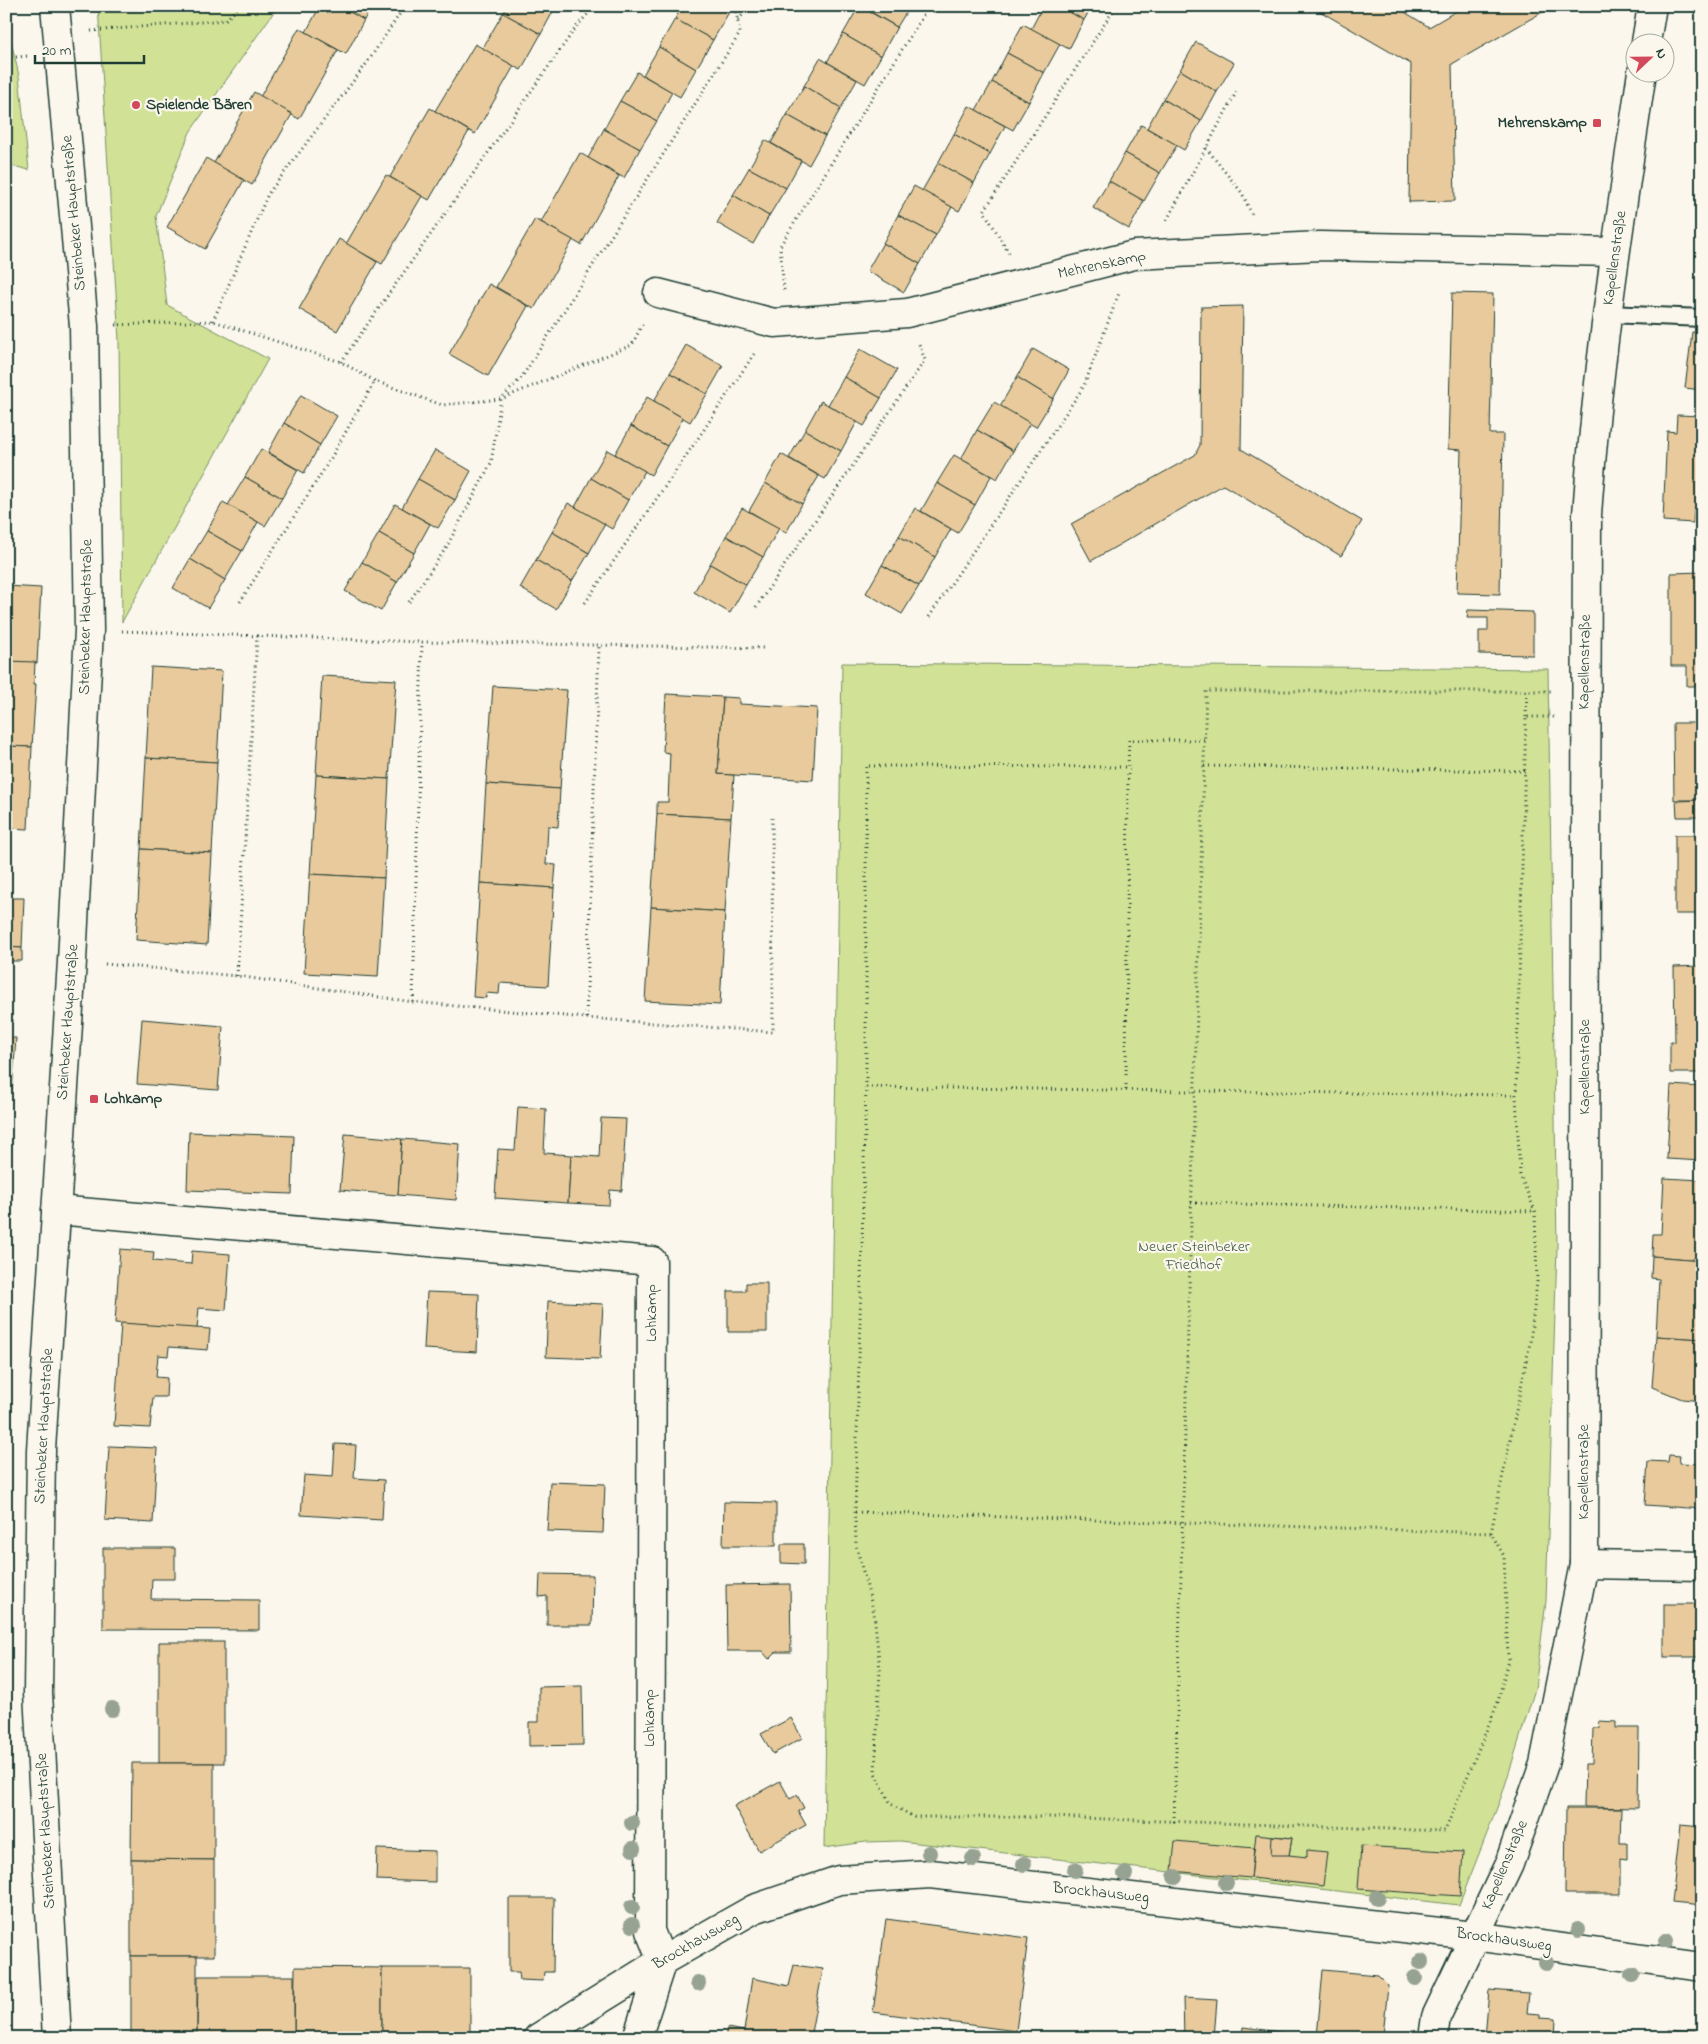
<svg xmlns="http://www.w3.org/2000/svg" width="1708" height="2044" viewBox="0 0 1708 2044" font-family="'Indie Flower',sans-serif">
	<rect width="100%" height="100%" fill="#fbf7ec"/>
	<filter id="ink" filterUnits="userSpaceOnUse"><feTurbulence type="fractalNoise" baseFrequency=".02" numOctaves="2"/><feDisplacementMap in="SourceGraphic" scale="10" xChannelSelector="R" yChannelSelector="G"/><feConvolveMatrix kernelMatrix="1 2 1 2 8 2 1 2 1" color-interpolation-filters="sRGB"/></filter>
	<g filter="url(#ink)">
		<g fill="#d1e296" stroke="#789065">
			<path d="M98,6h180l-88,126 -34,84 11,89 101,54 -146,263 -3,-282z"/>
			<path d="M6,19l13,57 10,94 -23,-6z"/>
			<path d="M842,663l706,6 9,578 -11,354 -11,88 -33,106 -43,110 -559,-64 -34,1 -42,6z"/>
		</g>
		<g fill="#e9ca9c" stroke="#1f3d34">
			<path d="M320,6h20l24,14 -18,34 -40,-22z"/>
			<path d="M340,6h32l-8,14z"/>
			<path d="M507,6h49l-15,28 -38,-21z"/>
			<path d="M682,6h37l10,6 -16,28 -38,-21z"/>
			<path d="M859,6l38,21 -16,29 -38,-22z"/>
			<path d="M861,6h49l-13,21z"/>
			<path d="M1043,6h16l25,14 -15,29 -38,-20z"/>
			<path d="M1059,6h33l-8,14z"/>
			<path d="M1311,6h84l34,21 36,-21h88l-101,58 3,137 -46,1 2,-138z"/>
			<path d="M503,13l38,21 -20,36 -39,-21z"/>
			<path d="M675,19l38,21 -17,29 -37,-22z"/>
			<path d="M1023,24l37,20 -16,29 -37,-20z"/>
			<path d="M299,28l39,22 -39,69 -39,-22z"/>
			<path d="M843,34l38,22 -16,28 -38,-22z"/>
			<path d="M1196,42l38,21 -17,29 -37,-22z"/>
			<path d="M475,44l39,22 -39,68 -40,-23z"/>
			<path d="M659,47l37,22 -16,28 -37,-22z"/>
			<path d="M1007,53l37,20 -15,29 -37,-20z"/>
			<path d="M820,58l37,22 -16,28 -37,-22z"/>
			<path d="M1180,70l37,22 -16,29 -38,-22z"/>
			<path d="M637,72l35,20 -15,29 -37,-20z"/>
			<path d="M992,82l37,20 -16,28 -37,-20z"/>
			<path d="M804,86l37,22 -16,28 -38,-21z"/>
			<path d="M254,92l38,22 -40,71 -38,-22z"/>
			<path d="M1163,99l38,22 -17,29 -37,-22z"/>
			<path d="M620,101l37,20 -17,28 -36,-20z"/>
			<path d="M969,106l36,20 -15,28 -36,-20z"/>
			<path d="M430,108l39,23 -40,69 -39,-23z"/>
			<path d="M787,115l38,21 -16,29 -38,-22z"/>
			<path d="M1141,125l36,20 -17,28 -35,-20z"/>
			<path d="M604,129l36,20 -16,29 -36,-20z"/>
			<path d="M954,134l36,20 -16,29 -36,-20z"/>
			<path d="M765,140l36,21 -15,27 -37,-20z"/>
			<path d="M580,153l39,23 -38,69 -40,-23z"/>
			<path d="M1125,153l35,20 -16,28 -35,-20z"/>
			<path d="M206,158l38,22 -39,69 -38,-22z"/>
			<path d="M938,163l36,20 -15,28 -37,-20z"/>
			<path d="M749,168l37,20 -17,28 -36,-21z"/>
			<path d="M386,175l36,21 -40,68 -36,-20z"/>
			<path d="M1109,181l35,20 -15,28 -36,-21z"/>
			<path d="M914,186l38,21 -16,28 -38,-20z"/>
			<path d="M733,195l36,21 -16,28 -36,-21z"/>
			<path d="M898,215l38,20 -16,29 -37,-21z"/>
			<path d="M535,219l38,21 -39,69 -38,-22z"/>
			<path d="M339,239l38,23 -40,69 -38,-22z"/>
			<path d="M883,243l37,21 -16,28 -37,-21z"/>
			<path d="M489,284l39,22 -40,70 -39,-22z"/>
			<path d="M1452,293l41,1 -3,140h13l-3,160 -43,-1 4,-143 -13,-1z"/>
			<path d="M1243,306l-2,143 121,72 -21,35 -118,-71 -132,76 -20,-37 124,-69 5,-10 1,-138z"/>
			<path d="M1692,332l10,1v57l-17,-2z"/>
			<path d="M686,345l37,21 -16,28 -37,-21z"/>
			<path d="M860,349l37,21 -16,28 -37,-21z"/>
			<path d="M1033,349l36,21 -16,29 -36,-22z"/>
			<path d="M670,373l37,21 -17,28 -36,-21z"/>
			<path d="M844,377l37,21 -17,28 -36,-21z"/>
			<path d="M1017,377l36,22 -17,28 -36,-21z"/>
			<path d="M301,395l36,21 -17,29 -36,-22z"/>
			<path d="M647,397l36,21 -16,28 -36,-20z"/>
			<path d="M821,401l36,21 -16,29 -36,-21z"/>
			<path d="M994,402l36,21 -17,28 -36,-21z"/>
			<path d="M1677,415l25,1v93h-8l-1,14 -30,-2 4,-90 9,1z"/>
			<path d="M284,423l36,22 -16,28 -36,-21z"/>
			<path d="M631,426l36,20 -16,29 -36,-21z"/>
			<path d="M805,430l36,21 -16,28 -36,-21z"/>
			<path d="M977,430l36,21 -16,28 -36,-20z"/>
			<path d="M261,449l37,21 -16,28 -37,-21z"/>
			<path d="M435,450l36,21 -16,29 -37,-21z"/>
			<path d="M607,450l38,21 -17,29 -37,-22z"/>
			<path d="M781,454l38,22 -17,28 -37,-21z"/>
			<path d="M954,455l37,21 -16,29 -38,-22z"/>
			<path d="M245,477l37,21 -17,28 -37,-21z"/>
			<path d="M591,478l37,22 -16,29 -37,-22z"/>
			<path d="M418,479l37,21 -17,28 -36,-20z"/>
			<path d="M765,483l37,21 -16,29 -37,-22z"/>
			<path d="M937,483l38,22 -17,28 -37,-22z"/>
			<path d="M223,502l35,20 -16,29 -35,-20z"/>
			<path d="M568,503l37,21 -16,29 -37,-21z"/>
			<path d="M395,504l35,20 -16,29 -35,-20z"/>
			<path d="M742,508l37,20 -16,29 -37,-21z"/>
			<path d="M915,508l36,21 -16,28 -36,-21z"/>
			<path d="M207,531l35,20 -17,29 -35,-21z"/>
			<path d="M552,532l37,21 -17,28 -36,-21z"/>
			<path d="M379,533l35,20 -17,29 -35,-20z"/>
			<path d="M726,536l37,21 -17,28 -36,-21z"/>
			<path d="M899,536l36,21 -16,29 -37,-21z"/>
			<path d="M190,559l35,21 -17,28 -35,-20z"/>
			<path d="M536,560l36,21 -16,28 -36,-21z"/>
			<path d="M362,562l35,20 -16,29 -36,-20z"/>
			<path d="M710,564l36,21 -16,28 -36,-21z"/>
			<path d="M882,565l37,21 -17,28 -36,-21z"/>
			<path d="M1702,572v114h-15v-20h-16v-93z"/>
			<path d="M6,586l35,2 -4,75 -31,-2z"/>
			<path d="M1468,610l65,2v43l-54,-1v-23h9v-13h-21z"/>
			<path d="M6,661l29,1 -1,22h2l-4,63 -26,-1z"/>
			<path d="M151,667l71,4 -5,91 -71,-4z"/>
			<path d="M322,676l74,4 -7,99 -73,-4z"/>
			<path d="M493,686l74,4 -7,99 -74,-5z"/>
			<path d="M666,694l57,3 -5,77 16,1 -3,43 -74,-4v-12h11l2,-49 -7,-1z"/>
			<path d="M723,697l16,1v6l78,4 -4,72 -95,-6z"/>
			<path d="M1673,723h29v77h-28z"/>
			<path d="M6,746l26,1 -4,82 -22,-1z"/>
			<path d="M146,758l71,4 -5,91 -71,-4z"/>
			<path d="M316,775l73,4 -5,99 -74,-4z"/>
			<path d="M486,784l74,5 -2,38 -10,-1 -2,38 10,1 -2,23 -74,-5z"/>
			<path d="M1702,800v17h-25l-1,-16z"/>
			<path d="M657,814l74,4 -6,94 -74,-5z"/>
			<rect x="1675" y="835" width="27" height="79"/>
			<path d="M141,849l71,4 -5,92 -71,-5z"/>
			<path d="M310,874l74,4 -6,99 -74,-4z"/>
			<path d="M480,883l74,5 -6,98 -48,-3 -1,11 -13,-1v5l-13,-1z"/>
			<path d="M6,898h18l-2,50 -16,-1z"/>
			<path d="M651,907l74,5 -5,93 -75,-4z"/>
			<path d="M6,947l16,1v13h-16z"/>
			<path d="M1702,966v107h-32v-31h5l-1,-75z"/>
			<path d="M142,1019l81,7 -5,64 -81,-6z"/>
			<path d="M6,1038h10l-4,54h-6z"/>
			<path d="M1671,1085l31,2v74l-35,-2z"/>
			<path d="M518,1107l28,2 -2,44 27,2 -3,48 -73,-5 3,-49 17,1z"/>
			<path d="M601,1118l25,1 -4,72 -12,-1 -1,15 -41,-2 3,-48 28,2z"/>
			<path d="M189,1132l105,4 -2,58 -105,-4z"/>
			<path d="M345,1134l57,5 -4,56 -58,-5z"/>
			<path d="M402,1139l58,5 -4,56 -58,-5z"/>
			<path d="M1664,1178l38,2v80l-50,-4 1,-22h8z"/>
			<path d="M120,1249l34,3 -1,9 38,3 1,-13 38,3 -4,56 -27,-2 -2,21 -82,-6z"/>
			<path d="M1652,1256l50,4 -1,79 -45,-3 3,-57 -8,-1z"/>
			<path d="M746,1283h21v49h-39v-41h18z"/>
			<path d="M427,1292l52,2 -2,58 -53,-3z"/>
			<path d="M548,1301l55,3 -3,55 -54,-2z"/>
			<path d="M121,1323l89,6 -2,21 -39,-3 -1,9 -10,-1 -2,22 11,1 -1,19h-13l-3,31 -36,-2z"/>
			<path d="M1656,1336l46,3v62l-20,-2 -30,-12z"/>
			<path d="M335,1444l21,1 -2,33 30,2 -2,40 -81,-5 3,-40 29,2z"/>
			<path d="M109,1446l48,2 -4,75 -48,-3z"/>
			<path d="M1669,1455l11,1 -1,7 23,1v45l-57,-4 3,-44 20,1z"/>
			<path d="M550,1482l55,2 -2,49 -56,-2z"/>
			<path d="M724,1502l52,1v43h-53z"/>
			<path d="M781,1544h23v20l-23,-1z"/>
			<path d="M103,1548h72v31h-23l-1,20 108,1v30l-156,-1z"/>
			<path d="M540,1574l53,1 -1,50h-45v-29l-8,1z"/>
			<path d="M790,1584l1,68h-15l-7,7 -7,-8h-35l-1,-66z"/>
			<rect x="1664" y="1604" width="38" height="53"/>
			<rect x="159" y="1642" width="65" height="121"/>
			<path d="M582,1686l1,59 -54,1v-24h10v-35z"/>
			<path d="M791,1718l11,20 -29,16 -12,-20z"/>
			<path d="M1599,1721l17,1v6h23l-1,80 -54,-1 1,-43h7l1,-36h7z"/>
			<path d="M132,1763h82v97l-83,-1z"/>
			<path d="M780,1781l10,18 7,-4 7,13 -6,3 8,14 -47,26 -25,-45z"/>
			<path d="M1566,1808h55l-1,35h7v17l-7,-1v35h-55z"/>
			<path d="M1680,1825l22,2v79l-30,-3z"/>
			<path d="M1256,1834l36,4 -3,17 18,2v-7l20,2 -4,34 -72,-8z"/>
			<path d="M1272,1836l20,2 -3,17h-18z"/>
			<path d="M1175,1841l79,7 -3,30 -79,-7z"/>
			<path d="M1361,1846l102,6 -3,44 -102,-7z"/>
			<path d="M377,1849l58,2v31l-59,-2z"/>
			<path d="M131,1859l83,1v96h-83z"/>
			<path d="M509,1898h45l-1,74h-9l-1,9 -23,-1 -1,-8h-10z"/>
			<path d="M886,1919l142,19 -12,93 -143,-19z"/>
			<rect x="131" y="1956" width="66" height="77"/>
			<path d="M794,1965l29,4 -13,69h-85l2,-10 17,3 8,-53 37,8z"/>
			<path d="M295,1967l87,1v65h-88z"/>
			<path d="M382,1968h88v66l-88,-1z"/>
			<path d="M1323,1970l55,5 10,10 -5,51 -15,-2v4l-51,-1z"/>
			<path d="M198,1976h96v62h-97z"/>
			<path d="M1489,1990l40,3 -2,20 13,1v4l16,1 -1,19h-70z"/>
			<path d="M1183,1998l34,2 -3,38h-30z"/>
			<path d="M1243,2027l74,10 4,1h-79z"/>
			<path d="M1669,2030l33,3v5h-33z"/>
		</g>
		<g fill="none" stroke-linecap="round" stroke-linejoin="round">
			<g stroke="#1f3d34" stroke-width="20">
				<path id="service" d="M1608,314l94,4"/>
			</g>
			<g stroke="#1f3d34" stroke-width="31">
				<g id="minor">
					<path d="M658,293l116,30 133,-10 227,-58 186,-9 295,6"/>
					<path d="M56,1210l596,51 -2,670 12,30"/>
					<path d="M1584,1564l118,2"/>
					<path d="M538,2038l124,-77 92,-52 85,-29 91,-6 544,62 228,31"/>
					<path d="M637,2038l25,-77"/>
				</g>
			</g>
			<g stroke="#1f3d34" stroke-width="31">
				<g id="tertiary">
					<path d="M55,6l29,320 5,304 -17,331 -31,489 -3,243 19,345"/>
					<path d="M1646,42l6,-36"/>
					<path d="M1433,2038l3,-21 73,-153 35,-100 40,-200 3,-1049c10,-148 33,-295 55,-443"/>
				</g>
			</g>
			<g stroke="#1f3d34" stroke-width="3" stroke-dasharray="1 4" stroke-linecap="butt">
				<path d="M738,20l13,-14"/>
				<path d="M91,31l134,-11 16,-14"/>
				<path d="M6,58l22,-2"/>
				<path d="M1206,148l36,45 11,24"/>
				<path d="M1167,220l70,-129"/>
				<path d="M1009,253l-25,-42 132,-205"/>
				<path d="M784,290l-4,-44 149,-240"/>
				<path d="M213,321l55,-127 99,-131 38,-57"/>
				<path d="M115,325l98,-4 128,41 34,19 67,24 59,-6 21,-22 218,-344 -5,-27"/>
				<path d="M341,362l236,-336 18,-20"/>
				<path d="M240,602l88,-139 47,-82"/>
				<path d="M409,602l37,-54 45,-85 10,-64 131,-54 12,-24"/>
				<path d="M585,603l118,-172 53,-80"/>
				<path d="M756,607l169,-247 -6,-16"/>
				<path d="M929,617l155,-231 35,-93"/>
				<path d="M122,631l300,11 344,6"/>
				<path d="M1526,717l1,-26"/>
				<path d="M1204,740h-75l-1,27 -262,-1v321l-11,425 1,33 18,68 6,57 -5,103 16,31 23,13h135l396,14 53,-129 10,-42 -4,-104 -13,-23 39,-190 7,-61 -2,-71 -15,-36 -4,-80 10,-378h28"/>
				<path d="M1204,766l321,5"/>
				<path d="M105,964l132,12 176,26 173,16 187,14 -1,-214"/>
				<path d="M237,976l20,-340"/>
				<path d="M413,1002l9,-360"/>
				<path d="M586,1018l13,-372"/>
				<path d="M866,1087l650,8"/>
				<path d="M1126,1090l2,-323"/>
				<path d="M1191,1203l344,8"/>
				<path d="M855,1512l636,21"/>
				<path d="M1174,1822l32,-1131h348"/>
			</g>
			<use href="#service" stroke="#fbf7ec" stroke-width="16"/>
			<use href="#minor" stroke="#fbf7ec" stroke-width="28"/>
			<use href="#tertiary" stroke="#fbf7ec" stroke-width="28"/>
		</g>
		<g fill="#96a392">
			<circle cx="112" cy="1709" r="8"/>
			<circle cx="632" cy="1823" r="8"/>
			<circle cx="633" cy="1849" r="8"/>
			<circle cx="929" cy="1853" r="8"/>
			<circle cx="973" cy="1859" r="8"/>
			<circle cx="1024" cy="1864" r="8"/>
			<circle cx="1075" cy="1870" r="8"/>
			<circle cx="1125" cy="1874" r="8"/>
			<circle cx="1175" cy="1877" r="8"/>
			<circle cx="1226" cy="1883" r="8"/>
			<circle cx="1377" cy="1898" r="8"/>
			<circle cx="632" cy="1907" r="8"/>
			<circle cx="632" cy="1925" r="8"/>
			<circle cx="1578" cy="1930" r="8"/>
			<circle cx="1666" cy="1941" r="8"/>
			<circle cx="1421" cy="1962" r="8"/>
			<circle cx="1546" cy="1963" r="8"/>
			<circle cx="1632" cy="1975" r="8"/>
			<circle cx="1415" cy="1978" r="8"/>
			<circle cx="698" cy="1983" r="8"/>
		</g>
	</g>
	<g fill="#d1495b" stroke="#fbf7ec" stroke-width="2">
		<circle cx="136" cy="105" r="5"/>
		<rect x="1592" y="118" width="10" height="10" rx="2.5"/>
		<rect x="89" y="1094" width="10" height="10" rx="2.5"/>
	</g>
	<g text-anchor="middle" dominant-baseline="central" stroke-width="4.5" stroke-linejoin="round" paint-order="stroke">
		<g font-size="16" font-weight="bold" fill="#1f3d34" stroke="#fbf7ec" text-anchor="start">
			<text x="146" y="105">Spielende Bären</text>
			<text x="1587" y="123" text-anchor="end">Mehrenskamp</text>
			<text x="104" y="1099">Lohkamp</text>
		</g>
		<g font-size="16" fill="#1f3d34" stroke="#fbf7ec">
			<text transform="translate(74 213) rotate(-95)">Steinbeker Hauptstraße</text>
			<text transform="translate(1615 258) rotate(-82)">Kapellenstraße</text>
			<text transform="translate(1102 265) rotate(-12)">Mehrenskamp</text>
			<text transform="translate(86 617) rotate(-89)">Steinbeker Hauptstraße</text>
			<text transform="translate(1585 662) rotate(-89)">Kapellenstraße</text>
			<text transform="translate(68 1022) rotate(-86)">Steinbeker Hauptstraße</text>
			<text transform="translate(1585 1067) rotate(-90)">Kapellenstraße</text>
			<text transform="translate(652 1313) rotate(-90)">Lohkamp</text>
			<text transform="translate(44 1426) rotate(-87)">Steinbeker Hauptstraße</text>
			<text transform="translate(1584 1472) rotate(-90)">Kapellenstraße</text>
			<text transform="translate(650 1718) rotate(-90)">Lohkamp</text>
			<text transform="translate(46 1831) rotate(-93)">Steinbeker Hauptstraße</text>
			<text transform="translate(1505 1865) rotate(-67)">Kapellenstraße</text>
			<text transform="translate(1101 1893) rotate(6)">Brockhausweg</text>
			<text transform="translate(1504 1940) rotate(8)">Brockhausweg</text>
			<text transform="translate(696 1942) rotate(-30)">Brockhausweg</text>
		</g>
		<g font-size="16" fill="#435e48" stroke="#fbf7ec">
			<text x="1194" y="1247">Neuer Steinbeker<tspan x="1194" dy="18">Friedhof</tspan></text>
		</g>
	</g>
	<rect width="1708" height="2044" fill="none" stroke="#fbf7ec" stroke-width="25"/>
	<rect x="12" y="12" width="1683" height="2019" fill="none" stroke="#1f3d34" stroke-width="2" filter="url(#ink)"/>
	<g transform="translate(1650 58) rotate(68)"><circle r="24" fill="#fbf7ec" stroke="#a3ada2"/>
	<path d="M0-4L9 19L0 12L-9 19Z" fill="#d1495b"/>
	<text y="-8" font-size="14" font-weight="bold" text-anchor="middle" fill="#1f3d34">N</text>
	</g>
	<path d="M35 55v8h109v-8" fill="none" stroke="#1f3d34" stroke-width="2.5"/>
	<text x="42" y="55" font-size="15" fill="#1f3d34" stroke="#fbf7ec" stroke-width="4" paint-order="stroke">20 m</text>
</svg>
